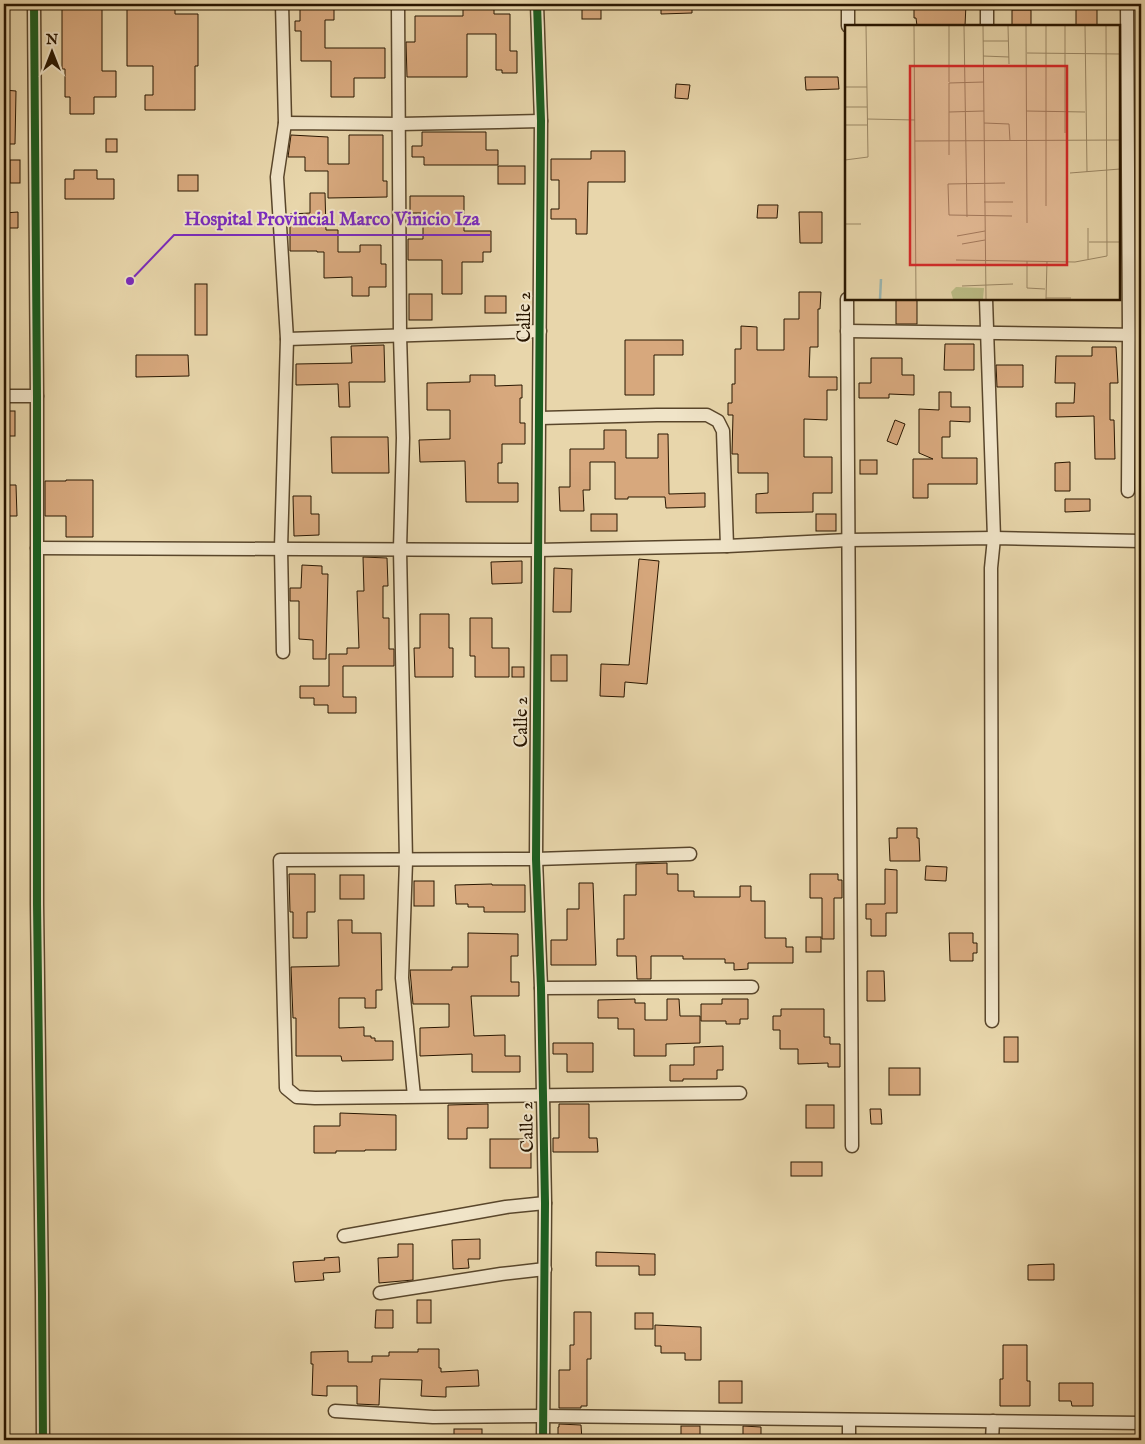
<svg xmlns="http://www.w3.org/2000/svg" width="1145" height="1444" viewBox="0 0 1145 1444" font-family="'IM FELL English',serif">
	<rect width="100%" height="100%" fill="#e8d6ab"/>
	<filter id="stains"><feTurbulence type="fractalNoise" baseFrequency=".004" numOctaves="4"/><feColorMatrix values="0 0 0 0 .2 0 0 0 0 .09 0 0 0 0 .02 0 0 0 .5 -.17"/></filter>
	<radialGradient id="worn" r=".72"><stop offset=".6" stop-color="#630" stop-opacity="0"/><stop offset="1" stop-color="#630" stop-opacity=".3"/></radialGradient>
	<g fill="#d7a87d" stroke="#291600">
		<path d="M62,4h40v67h14v26h-22v17h-24v-17h-5v-28h-3z"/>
		<path d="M127,4h48v10h23v52h-3v44h-50v-15h8v-29h-26z"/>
		<path d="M300,4h20v3h14v13h-9v28h60v30h-31v19h-23v-36h-30v-30h-6v-10h5z"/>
		<path d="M463,4h31v10h16v37h7v22h-15v-3h-6v-36h-29v43h-60l-1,-35h9v-26h48z"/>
		<rect x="582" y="4" width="19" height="15"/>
		<path d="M661,4h31v9l-31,1z"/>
		<path d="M914,4h52l-1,22h-48l-1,-8h-2z"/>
		<rect x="1076" y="4" width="21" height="22"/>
		<rect x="1012" y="10" width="19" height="16"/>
		<path d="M805,77h33l1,12 -33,1z"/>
		<path d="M676,84l14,1 -2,14 -13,-1z"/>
		<path d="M4,90l12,1 -1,53h-11z"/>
		<path d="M422,132h64v18h12v15h-74v-8h-12v-11h10z"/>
		<path d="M291,135l37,2v27h21v-29h34v46h4v16l-59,1v-27h-23v-14h-17z"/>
		<rect x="106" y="139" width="11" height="13"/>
		<path d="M591,151h34v31h-37l-1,52h-11v-15h-25v-10h8v-29h-8v-21h40z"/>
		<rect x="10" y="160" width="10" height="23"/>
		<rect x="498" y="166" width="27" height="18"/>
		<path d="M74,170h23v9h17v20h-49v-20h9z"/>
		<rect x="178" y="175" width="20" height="16"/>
		<path d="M310,193h15l1,37h12v22h22v-7h21v19h5v23h-17v9h-17v-19l-28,1v-26h-7v-1h-27v-37l20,-1z"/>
		<path d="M410,196h54v35h27v21h-8v10h-21v32h-20v-34h-34v-21h15v-26h-13z"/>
		<path d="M758,205h20l-1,13h-20z"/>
		<path d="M18,212v16h-14v-15z"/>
		<path d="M799,212h23v31h-22z"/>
		<rect x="195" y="284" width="12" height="51"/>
		<path d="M799,292h22l-1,17h-2v38h-8l-1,30h28v13h-10v30l-23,-1v38h28v36h-19v19l-57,1v-19l12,-1v-20h-30v-19h-6l1,-39h-5v-12h4v-19h3v-35h6v-23l16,1v23h27v-31h15z"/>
		<rect x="409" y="294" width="23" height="26"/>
		<rect x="485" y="296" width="21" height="17"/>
		<rect x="896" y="299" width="21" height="25"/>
		<path d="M625,340h58v15h-29v40h-29z"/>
		<path d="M945,344h29v26h-30z"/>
		<path d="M384,345l1,37h-36l1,25h-11l-1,-23 -42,1v-21l56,-1 -1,-17z"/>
		<path d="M1092,347h24l2,36h-8v37h4l1,39h-20l-1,-43 -38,1v-14h18l1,-20h-20l1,-27h36z"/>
		<path d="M136,355h52l1,21 -53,1z"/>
		<path d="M871,358h31v17h12v20l-25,-1v4h-30v-15h12z"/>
		<path d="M996,365h27v22h-26z"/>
		<path d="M470,375h25v11l27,-1v13h-2v25h5v21h-23v19h-4v20h20v19h-52l-1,-41 -45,1 -1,-22 31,-1v-29h-23v-27l43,-1z"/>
		<path d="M939,392h12v15h19v15l-20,-1v16h-8v21h35v26h-49v14h-15v-39h20l-14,-6v-44l20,1z"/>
		<rect x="4" y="411" width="11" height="25"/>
		<path d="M895,420l10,4 -8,21 -10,-4z"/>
		<path d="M604,430h22v28h32v-24h10l1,60 36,-1v14l-39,1 -1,-11h-37v2h-13v-37h-25v28h-7l1,21h-24l-1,-24h11v-38h34z"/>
		<path d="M331,437h57l1,36h-57z"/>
		<rect x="860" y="460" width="17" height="14"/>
		<path d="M1070,462v29h-15v-28z"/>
		<path d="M66,480h27v57h-27v-21h-21v-35h21z"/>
		<path d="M4,485h12l1,31h-13z"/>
		<path d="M293,496h18v18h8v21l-25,1z"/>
		<path d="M1065,499h25v12l-25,1z"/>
		<rect x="591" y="514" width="26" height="17"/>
		<rect x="816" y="514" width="20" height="17"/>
		<path d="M363,557l24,1 1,28h-5v32h6v31h5v17h-51v31h13v16h-28v-8h-14v-7h-14v-12h29v-32h18v-6h12l-2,-57h7z"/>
		<path d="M639,559l20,2 -12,123 -22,-2 -1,15 -24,-1 1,-32 28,1z"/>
		<path d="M522,561v22l-30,1 -1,-22z"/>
		<path d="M302,565l20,1v8h6l-2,85h-13v-19l-14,-1v-38h-9v-13h11z"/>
		<path d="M554,568l18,1 -1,43h-18z"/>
		<path d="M420,614h29v34h4v29h-38l-1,-29h6z"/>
		<path d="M470,618h22v30h17v29h-34v-21h-5z"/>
		<rect x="551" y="655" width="16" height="26"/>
		<rect x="512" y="667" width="12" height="10"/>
		<path d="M897,828h20v10h2l1,23h-30l-1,-23h8z"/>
		<path d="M667,863v11h11v17h16v6h46v-11h11v15h14v37h21v9h7v16h-45v6l-14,1v-7h-9v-4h-42v-3h-32v23h-14l-1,-23h-19v-17h7v-44h12v-31z"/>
		<path d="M926,866l21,1 -1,14 -21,-1z"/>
		<path d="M885,869l12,1v43h-11v23h-15v-17h-5v-15h19z"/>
		<path d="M289,874h26v38h-8v26h-14v-26h-3z"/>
		<path d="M810,874h28v6h4v18h-8v41h-12v-41h-12z"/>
		<rect x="340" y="875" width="24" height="24"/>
		<rect x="414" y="881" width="20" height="25"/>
		<path d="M579,883h14l3,82h-45v-25h16v-31h12z"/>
		<path d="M492,884v1h33v27h-41v-5h-16v-3h-12l-1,-19z"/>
		<path d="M338,920h14v13h29l1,57h-6v18h-11v-10h-26v30l25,-1v9h7v2h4v3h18v19l-51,1 -1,-5h-45v-38h-3l-2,-51 48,-1z"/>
		<path d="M468,933l50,1v22h-7v26h8v14h-48l3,40 31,-1v21h15v16h-48v-18l-52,2v-28l29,-1v-23h-36l-3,-34h42v-3h16z"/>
		<path d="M949,933h24v10h4v10h-4v8h-23z"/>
		<rect x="806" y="937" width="15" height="15"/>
		<path d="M867,971h17l1,30h-18z"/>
		<path d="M635,999v4h10v17h22v-21h12l1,17h20v27l-34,1v12h-32v-27h-16v-11h-20v-18z"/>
		<path d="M722,999h26v20h-8v5h-14v-3h-25v-17h21z"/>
		<path d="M781,1009h43v28h6v7h10v23h-12v-4l-30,1v-15h-18v-19h-7v-14h8z"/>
		<rect x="1004" y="1037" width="14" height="25"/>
		<path d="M553,1043h40v29h-26v-18h-14z"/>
		<path d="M723,1046v24h-6v9h-34v2h-13v-16h24v-18z"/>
		<rect x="889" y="1068" width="31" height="27"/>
		<path d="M488,1104v24h-21v11h-19v-34z"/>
		<path d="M559,1104h30v34h8l1,14h-45v-14h6z"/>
		<rect x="806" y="1105" width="28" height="23"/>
		<path d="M870,1109h11l1,15h-11z"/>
		<path d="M340,1113l56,2v35h-31v1h-29v2h-22v-27h26z"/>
		<rect x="490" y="1139" width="41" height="29"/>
		<rect x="791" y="1162" width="31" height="14"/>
		<path d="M480,1239v20h-12l1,9 -16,1 -1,-29z"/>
		<path d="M398,1244h15v36l-34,3 -1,-25 20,-1z"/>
		<path d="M596,1252l59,2v21h-16v-9h-43z"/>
		<path d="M339,1257l1,15 -17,1 1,7 -29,2 -2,-20 32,-2 -1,-2z"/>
		<path d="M1054,1264v16h-26v-15z"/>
		<rect x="417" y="1300" width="14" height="23"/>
		<path d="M376,1310h17v18h-18z"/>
		<path d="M574,1312h17v47h-4v47h-6v2h-22v-38h11v-25h4z"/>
		<rect x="635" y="1313" width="18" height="16"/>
		<path d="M655,1325l46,2v33h-16v-7h-24v-7h-6z"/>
		<path d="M1003,1345h24v36h3v25h-30v-27h3z"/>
		<path d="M418,1349h21v19h2v4l37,-2 1,16 -33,1v10l-25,-1 1,-16 -42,-1 -1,26 -22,-1v-18h-30v10l-15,-1 1,-31h-2v-12l37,-1v11h24v-6h17v-4h29z"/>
		<rect x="719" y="1381" width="23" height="22"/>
		<path d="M1059,1383h34v23h-21l-1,-5h-12z"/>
		<path d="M559,1424l22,1 1,15h-24v-13h1z"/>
		<rect x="681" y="1426" width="19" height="14"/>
		<path d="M743,1426l18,1v13h-18z"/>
		<rect x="454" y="1429" width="28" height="11"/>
	</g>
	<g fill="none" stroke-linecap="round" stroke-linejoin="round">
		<g stroke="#59462b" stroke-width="15">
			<g id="minor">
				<path d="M34,4l3,392v508l5,389 1,147"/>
				<path d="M282,4l3,119"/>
				<path d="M398,4l2,331 3,103 -3,111 6,312 -4,117 12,118"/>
				<path d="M537,4l4,117 -5,738 5,129 4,215 -2,237"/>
				<path d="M1127,4l2,331 -1,156"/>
				<path d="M848,26v-22"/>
				<path d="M987,26v-22"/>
				<path d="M847,299l5,847"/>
				<path d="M986,299l8,239 -3,30 1,453"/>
				<path d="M847,331l294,4"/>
				<path d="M287,339l253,-8"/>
				<path d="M4,396h33"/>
				<path d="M540,418l117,-3h50l11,6 5,10 4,115"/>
				<path d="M37,548l500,2 190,-4 121,-6 146,-2 147,3"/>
				<path d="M283,652l-2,-104 6,-209 -10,-162 8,-54 115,1 141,-3"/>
				<path d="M690,854l-154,5 -256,1 6,228 11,9 18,1 425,-5"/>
				<path d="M541,988l211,-1"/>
				<path d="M344,1236l162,-29 39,-4"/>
				<path d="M380,1293l121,-19 44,-5"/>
				<path d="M335,1411l98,6 110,-1 598,7"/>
				<path d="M849,1420v20"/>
				<path d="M992,1440l1,-19"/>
			</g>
		</g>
		<use href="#minor" stroke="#f0e4c8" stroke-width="12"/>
		<g stroke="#f0e4c8" stroke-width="11">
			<g id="cycleway">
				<path d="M34,4l3,392v508l5,389 1,147"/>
				<path d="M537,4l4,117 -5,738 5,129 4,215 -2,237"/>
			</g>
		</g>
		<use href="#cycleway" stroke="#1b5e20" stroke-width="8"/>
	</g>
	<g text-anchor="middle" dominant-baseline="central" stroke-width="4" stroke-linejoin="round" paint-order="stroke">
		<g font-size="18" fill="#291600" stroke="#f0e4c8">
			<text transform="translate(525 317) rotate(-90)">Calle 2</text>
			<text transform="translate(522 722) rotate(-90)">Calle 2</text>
			<text transform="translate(528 1127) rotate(-91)">Calle 2</text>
		</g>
	</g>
	<g transform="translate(845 25)">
		<rect width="275" height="275" fill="#e8d6ab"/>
		<path d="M111,262l28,1 -1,11h-30l-2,-7z" fill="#bbbc85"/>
		<path fill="none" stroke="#9ab7b3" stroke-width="2.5" d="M35,274l1,-20"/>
		<path fill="none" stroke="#9c8967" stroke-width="1" d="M69,1l2,273M104,1v56M119,1l3,191M138,1l3,273M163,1l1,38M181,1l1,197M201,1v180M240,1l2,146M138,16h25M182,28l93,1M138,31l26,1M0,62h22M0,82h22M181,86l59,1M104,87l35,-1M22,94l48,1M139,98l25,1 1,17M0,100h22M220,108v-107M70,116l205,-1M104,130v-72l35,-1M0,135l23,-3 -2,-131M225,148l50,-4M160,158l-57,1 1,31 63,1M139,177h29M0,199h16M112,211l28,-5M244,217h31M117,219l23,-4M243,234v-31M111,235l119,2 32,-6 -1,-230M182,236v27l18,1M117,261l51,-2M201,273h25M201,274l1,-38"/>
		<path fill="#d62828" fill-opacity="0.15" stroke="#d62828" stroke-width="2.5" d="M65,41h157v199h-157z"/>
		<rect width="275" height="275" fill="none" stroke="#291600" stroke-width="2.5"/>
	</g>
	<path fill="none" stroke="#7b2cbf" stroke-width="2" d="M130 281L174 235H490"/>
	<circle fill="#7b2cbf" stroke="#f0e4c8" stroke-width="2" cx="130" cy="281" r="5"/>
	<g font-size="19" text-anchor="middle" font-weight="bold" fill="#7b2cbf" stroke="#f0e4c8" stroke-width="4" stroke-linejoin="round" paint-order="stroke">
		<text x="332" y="225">Hospital Provincial Marco Vinicio Iza</text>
	</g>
	<rect width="1145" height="1444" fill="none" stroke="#e8d6ab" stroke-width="20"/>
	<rect x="5" y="5" width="1135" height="1434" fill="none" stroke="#291600" stroke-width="2.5"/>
	<rect x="10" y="10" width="1125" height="1424" fill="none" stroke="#291600"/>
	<g transform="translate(52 52)" stroke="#f0e4c8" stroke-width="4" paint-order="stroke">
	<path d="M0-4L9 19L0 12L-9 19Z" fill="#291600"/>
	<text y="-8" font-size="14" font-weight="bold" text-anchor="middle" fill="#291600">N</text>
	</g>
	<rect width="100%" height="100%" filter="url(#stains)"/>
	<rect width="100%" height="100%" fill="url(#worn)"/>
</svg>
